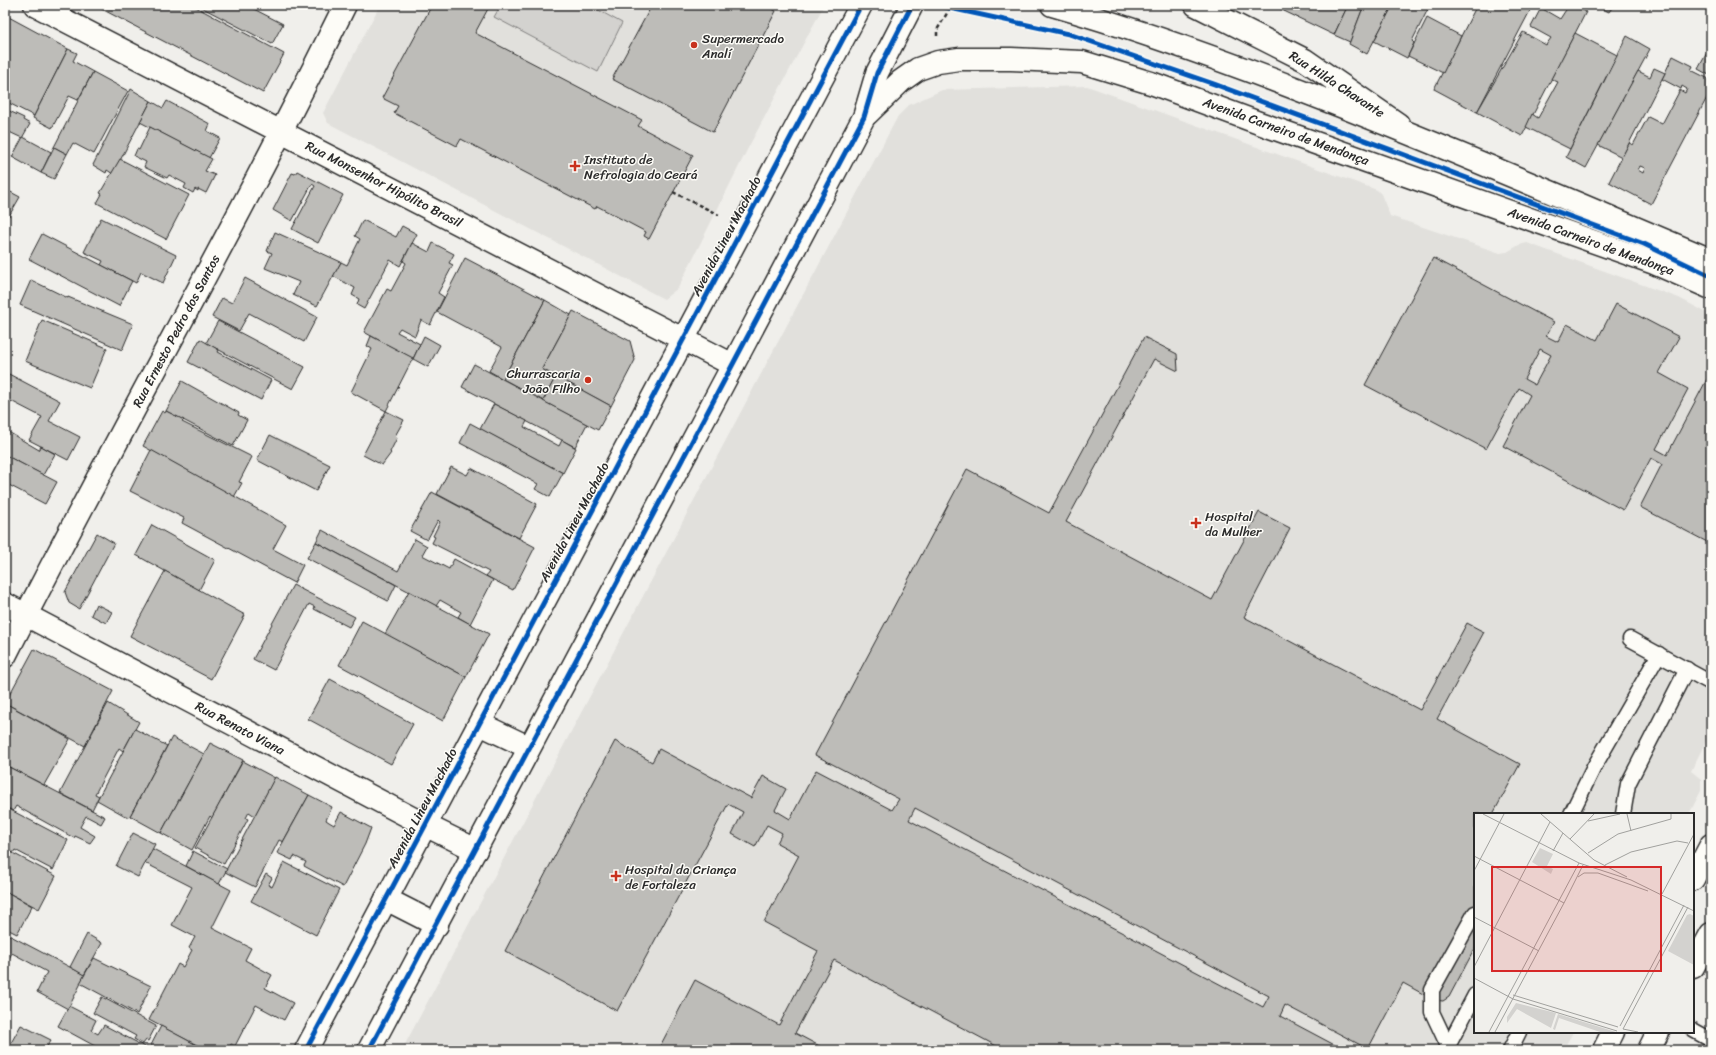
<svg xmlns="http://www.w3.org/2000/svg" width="1716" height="1055" viewBox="0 0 1716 1055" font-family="Sriracha,sans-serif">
	<rect width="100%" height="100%" fill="#f0efeb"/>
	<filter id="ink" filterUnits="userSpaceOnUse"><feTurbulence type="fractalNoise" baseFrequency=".025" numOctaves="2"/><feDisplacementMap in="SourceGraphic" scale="8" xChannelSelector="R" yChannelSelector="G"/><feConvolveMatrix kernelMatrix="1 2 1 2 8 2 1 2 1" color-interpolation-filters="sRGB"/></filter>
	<g filter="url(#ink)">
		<g fill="#e1e0dc">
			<path d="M380,5h121l-7,12 128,6 -33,-18h235l-77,145 -69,138 -14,11 -336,-176 -5,-10z"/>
			<path d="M1087,86l290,104 4,4 9,22 110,37 7,-1 12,-7 8,-2 152,55 32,17v416l-20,40 10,8v12l-12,23h-214v218h98l-10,18h-1161l496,-934 11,-11 33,-15z"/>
		</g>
		<path fill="#d3d2cf" stroke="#7f7e7d" d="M501,5h88l33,18 -24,49 -104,-55z"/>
		<g fill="#bdbcb8" stroke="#2b2b2b" fill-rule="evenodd">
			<path d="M94,5h98l92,49 -21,39z"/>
			<path d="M197,5h49l37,19 -11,20z"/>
			<path d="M432,5h58l-15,28 167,87 -4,6 55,29 -44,84 -5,-3 2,-4 -49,-26 -2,3 -134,-70 -4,7 -63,-33 4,-7 -16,-8z"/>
			<path d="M652,5h112l12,6 -63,121 -101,-53z"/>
			<path d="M1274,5h13l-3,6z"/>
			<path d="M1287,5h61l-14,30 -50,-24z"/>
			<path d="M1348,5h16l-14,37 -16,-7z"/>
			<path d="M1364,5h29l-26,49 -18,-10z"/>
			<path d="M1393,5h37l-18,36 2,2 -7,15 -33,-17z"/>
			<path d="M1477,5h56l-56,107 -43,-23z"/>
			<path d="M1569,5h6l11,7 -64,124 -45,-24 46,-80 23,13 5,-7 -20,-11 10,-19 19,11z"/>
			<path d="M1594,5h20l-5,7z"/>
			<path d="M5,15l63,34 -34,67 -29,-15z"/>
			<path d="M1427,18l34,18 -18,37 -35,-17z"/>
			<path d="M1575,33l42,22 -47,94 -44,-22 6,-13 6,4 20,-36 -7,-3z"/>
			<path d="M1627,36l23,13 -64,119 -20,-11z"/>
			<path d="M68,49l9,4 -4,8 20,11 -15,28 -9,-4 -17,32 -19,-10z"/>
			<path d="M1709,49l2,1v26l-13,-7z"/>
			<path d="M1673,56l20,10 -2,4 20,10v10l-60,114 -42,-22 20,-39 4,2 15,-28 14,7 18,-34 5,3 2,-4 -5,-3 -1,3 -19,-10zM1640,166l5,2 -2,5 -5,-3z"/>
			<path d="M1654,68l11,5 -43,84 -24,-12 40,-74 12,6z"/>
			<path d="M93,72l35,19 -34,63 -21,-11 -6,11 -13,-7z"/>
			<path d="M131,89l20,12 -38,73 -6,-4 -1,3 -13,-8z"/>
			<path d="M151,101l12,7 4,-7 43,23 -3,7 13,7 -11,20 -69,-36z"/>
			<path d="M5,109l19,9 -1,2 7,4 -8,14 -17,-8z"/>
			<path d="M150,127l62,32 -7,12 10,4 -9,18 -8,-4v2l-3,-2 -2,4 -9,-5 2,-4 -17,-9 -2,3 -23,-11 2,-5 -12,-6 3,-7 2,1z"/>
			<path d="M23,137l28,15 -10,21 -29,-16z"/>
			<path d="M54,147l13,7 -13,25 -13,-6z"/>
			<path d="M120,159l69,36 -23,44 -69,-36 5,-9 -2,-1z"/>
			<path d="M297,171l46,24 -25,48 -26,-14 23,-43 -3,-2 -20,37 -19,-11 19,-37 3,1z"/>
			<path d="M5,189l15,8 -11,19 -4,-2z"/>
			<path d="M101,218l75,37 -13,28 -22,-11 -5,11 -35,-18 2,-4 -19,-9z"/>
			<path d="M363,220l33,17 6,-11 15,8 -17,32 -10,-6 -26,49 -7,-4 2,-6 -7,-4 3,-7 -22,-12 8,-14 6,3 13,-26 -5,-3z"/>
			<path d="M275,232l66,30 -24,44 -24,-11 6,-13 -34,-14 7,-15 -5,-2z"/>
			<path d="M42,234l90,47 -13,25 -90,-47z"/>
			<path d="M412,243l17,9 4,-9 21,11 -5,9 4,2 -15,28 6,4 -14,28 -9,-5 -6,16 -15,-8 -3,4 23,12 -7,15 -49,-27 23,-43 4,2 15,-28 -3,-2z"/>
			<path d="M465,258l80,42 -42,79 -14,-8 13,-24 -65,-35z"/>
			<path d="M1433,258l121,64 -8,14 12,6 9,-18 30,16 19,-36 63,33 -20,36 29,16 -32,60 11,6 40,-76 4,2v163l-71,-37 22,-43 -11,-6 -28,52 -120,-64 27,-51 -11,-7 -33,61 -121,-64zM1540,349l11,6 -16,30 -11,-6z"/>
			<path d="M245,278l72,39 -13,25 -55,-29 -10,18 -27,-14 10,-19 10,5z"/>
			<path d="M31,280l37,18v-1l65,27 -11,26 -102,-45z"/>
			<path d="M545,300l26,15 -29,54 14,7 -13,25 -40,-22z"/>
			<path d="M573,311l57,30 5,19 -24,46 -69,-37z"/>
			<path d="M42,320l65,28 -17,40 -65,-27z"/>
			<path d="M218,321l87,46 -12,22 -87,-46z"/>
			<path d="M371,336l42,22 -27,53 -35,-19 21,-43 -5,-3z"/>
			<path d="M424,336l16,9 -12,22 -15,-8z"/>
			<path d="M1144,337l33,17 1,17 -24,-12 -88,163 146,78 47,-88 31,16 -46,89 176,93 47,-87 17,9 -47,87 83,45 -27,50h-18v134l-26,49 -6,4 -9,-1 -31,-17 -35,66 -83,-44 -5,11 64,34h-340l-170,-90 -39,73 32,17h-169l37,-70 84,45 39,-74 -54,-29 35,-67 -22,-12 5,-10 -15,-8 -12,22 -23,-13 11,-22 -15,-8 -111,207 -112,-60 110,-210 37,21 7,-13 92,49 12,-22 23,13 -11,21 15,9 26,-49 76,40 7,-11 -84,-44 152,-286 82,44zM915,808l354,188 -6,11 -354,-187z"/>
			<path d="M200,339l19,11 -1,2 53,28 -10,20 -73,-38z"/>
			<path d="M474,364l113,60 -12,23 -113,-60z"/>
			<path d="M5,372l55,29 -11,20 31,16 -12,23 -39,-20 13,-23 -31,-16 -6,12z"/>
			<path d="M556,376l55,30 -13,24 -55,-29z"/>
			<path d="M182,381l57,32 -1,2 9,5 -14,26 -67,-35z"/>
			<path d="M494,404l33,17 -3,6 35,19 3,-6 14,8 -13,25 -83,-44z"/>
			<path d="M162,411l3,2 1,-2 18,9 -2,2 70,35 -13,25 3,1 -8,14 -91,-51z"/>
			<path d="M386,411l18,9 -9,16 2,2 -7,14 1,1 -9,12 -19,-10z"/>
			<path d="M470,423l93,50 -13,24 -15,-8 3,-5 -78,-41z"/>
			<path d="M5,430l34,20 2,-4 14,8 -12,21 -38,-20z"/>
			<path d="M270,435l60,30 -14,26 -59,-31z"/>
			<path d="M151,450l135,75 -13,24 30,16 -9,18 -112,-60 2,-5 -54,-27z"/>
			<path d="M5,455l52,27 -12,22 -40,-21z"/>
			<path d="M451,467l16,8 4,-7 66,36 -18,34 -82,-44z"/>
			<path d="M432,492l103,55 -22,43 -27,-14 3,-4 -57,-29 3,-6 -2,-1 7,-14 -2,-2 -11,20 -17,-9z"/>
			<path d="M152,525l63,35 -16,30 -63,-35z"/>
			<path d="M322,530l76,41 17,-32 12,7 -5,9 27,14 5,-10 39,21 -23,44 -12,-7 3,-5 -21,-12 -4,6 -120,-64z"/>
			<path d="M97,533l17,10 -35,66 -10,-6 -4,-11z"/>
			<path d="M316,542l80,43 -8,16 -81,-43z"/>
			<path d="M165,571l80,44 -34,64 -81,-43z"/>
			<path d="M293,585l62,32 -6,10 -35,-18 1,-2 -6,-3 -35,66 -21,-11z"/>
			<path d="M409,591l80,43 -23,43 -81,-43z"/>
			<path d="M96,604l16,8 -6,11 -15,-8z"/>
			<path d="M362,621l104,56 -23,44 -104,-56z"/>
			<path d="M34,649l79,42 -28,55 -80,-43z"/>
			<path d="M330,679l83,45 -22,40 -83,-45z"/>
			<path d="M5,703l65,36 -26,46 -39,-20z"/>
			<path d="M108,703l31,19 -16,29 -4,-3 -24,46 4,2 -7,14 -32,-17z"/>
			<path d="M135,729l32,17 -38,72 -32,-18z"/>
			<path d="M172,737l32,17 -43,79 -31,-17z"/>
			<path d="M210,743l33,17 -31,58 -2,-2 -18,34 -31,-17z"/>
			<path d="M243,761l32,17 -20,38 -6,-4 -3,6 2,1 -24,45 -29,-16z"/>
			<path d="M7,766l98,51 -4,7 -15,-8 -6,11 15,9 -5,7 -15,-7 -1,2 -58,-32 -3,5 -8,-4v-37z"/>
			<path d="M275,777l34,18 -26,47 -4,-2 -24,47 -30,-15z"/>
			<path d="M309,795l23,12 -6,13 3,2 5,3 7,-13 30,16 -6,16 -22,43 -39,-21 2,-4 -12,-6 -2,4 -15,-7z"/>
			<path d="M5,807l63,33 -15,30 -38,-20 -2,3 -8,-4z"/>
			<path d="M133,833l22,11 -17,33 -22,-11z"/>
			<path d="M5,849l51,27 -17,33 -34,-18z"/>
			<path d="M153,849l78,41 -19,38 39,20 -6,12 27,15 -7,13 28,15 -9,17 -28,-15 -21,41 -4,-2 -3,6h-22l-57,-30 29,-56 5,3 9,-17 -3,-2 6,-11 -23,-12 20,-38 -47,-24z"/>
			<path d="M193,851l34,18 -8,15 -33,-18z"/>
			<path d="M284,862l55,28 -23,45 -65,-34 15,-27 6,4 -4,7 4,2z"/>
			<path d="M5,891l27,15 -15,28 -12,-6z"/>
			<path d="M5,933l80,42 -17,34 -31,-17 10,-20 -35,-19 -7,13z"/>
			<path d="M87,934l15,9 -18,32 -14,-8z"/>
			<path d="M94,958l57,28 -14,28 -57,-31z"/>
			<path d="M102,997l54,29 -8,15 -2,-1 -3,4 -9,-5 2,-3 -43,-23z"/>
			<path d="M69,1006l27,14 -5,10 7,4 6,-9 47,25h-49l-9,-5 -35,-19z"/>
			<path d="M21,1025l30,15 -6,10h-38z"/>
			<path d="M161,1026l45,24h-55l-2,-1z"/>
		</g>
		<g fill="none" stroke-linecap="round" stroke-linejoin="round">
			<g stroke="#2b2b2b" stroke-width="17">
				<g id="service">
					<path d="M1630,639l81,44"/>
					<path d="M1571,814l23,-47 65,-113"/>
					<path d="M1623,814l5,-30 59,-115"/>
					<path d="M1693,1030l18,10"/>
					<path d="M1448,1046l-16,-34v-22l43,-77"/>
					<path d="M1446,1050l29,-55"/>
					<path d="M1510,1050l9,-18"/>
				</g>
			</g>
			<g stroke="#2b2b2b" stroke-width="25">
				<g id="minor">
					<path d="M1196,5l109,55 93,64"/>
					<path d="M5,604l420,221 51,25"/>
					<path d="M5,656c111,-219 232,-431 340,-651"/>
					<path d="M1693,879l18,-34"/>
					<path d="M1693,967l18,-33"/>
					<path d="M1604,1050l9,-18"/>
					<path d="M1649,1050l9,-18"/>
				</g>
			</g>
			<g stroke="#2b2b2b" stroke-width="25">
				<g id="tertiary">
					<path d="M480,724l48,23"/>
					<path d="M386,899l51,26"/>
					<path d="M306,1050l555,-1045"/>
					<path d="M369,1050l364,-685"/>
				</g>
			</g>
			<g stroke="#2b2b2b" stroke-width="25">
				<g id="secondary">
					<path d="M35,5l698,360 131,-248 13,-44 35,-68"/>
					<path d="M1052,5c88,25 173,56 258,89 135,52 268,110 401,166"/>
					<path d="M867,114l34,-33 17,-12 20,-7 21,-3h52l71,3 72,22 105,39 395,140 57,25"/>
				</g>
			</g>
			<g stroke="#2b2b2b" stroke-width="2.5" stroke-dasharray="4 3" stroke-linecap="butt">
				<path d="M937,36v-6l15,-25"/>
				<path d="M673,192l46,23"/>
			</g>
			<use href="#service" stroke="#fdfcf7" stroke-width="14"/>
			<use href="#minor" stroke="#fdfcf7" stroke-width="22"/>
			<use href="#tertiary" stroke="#fdfcf7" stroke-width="22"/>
			<use href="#secondary" stroke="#fdfcf7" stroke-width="22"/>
			<g stroke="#fdfcf7" stroke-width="8">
				<g id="cycleway">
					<path d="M936,5l133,29 145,50 430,160 67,32"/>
					<path d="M306,1050l555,-1045"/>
					<path d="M369,1050l495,-933 13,-44 35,-68"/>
				</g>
			</g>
			<use href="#cycleway" stroke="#0057b8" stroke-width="5"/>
		</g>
	</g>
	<g fill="#c8321e" stroke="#fdfcf7" stroke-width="1.5">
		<circle cx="694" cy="45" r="4"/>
		<path d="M573 160h4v4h4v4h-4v4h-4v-4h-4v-4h4z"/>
		<circle cx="588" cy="380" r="4"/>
		<path d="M1194 517h4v4h4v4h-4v4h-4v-4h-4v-4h4z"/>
		<path d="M614 870h4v4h4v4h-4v4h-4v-4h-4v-4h4z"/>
	</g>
	<g text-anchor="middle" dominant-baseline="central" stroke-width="3" stroke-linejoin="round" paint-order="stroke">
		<g font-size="13" fill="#2b2b2b" stroke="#fdfcf7" text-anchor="start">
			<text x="702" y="38">Supermercado<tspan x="702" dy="15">Analí</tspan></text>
			<text x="584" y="159">Instituto de<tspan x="584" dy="15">Nefrologia do Ceará</tspan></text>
			<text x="580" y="373" text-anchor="end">Churrascaria<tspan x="580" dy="15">João Filho</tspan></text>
			<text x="1205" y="516">Hospital<tspan x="1205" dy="15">da Mulher</tspan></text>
			<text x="625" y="869">Hospital da Criança<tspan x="625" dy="15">de Fortaleza</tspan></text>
		</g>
		<g font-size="13" fill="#2b2b2b" stroke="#fdfcf7">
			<text transform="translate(1337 84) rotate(33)">Rua Hilda Chavante</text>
			<text transform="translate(1286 131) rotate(20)">Avenida Carneiro de Mendonça</text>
			<text transform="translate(384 184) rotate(27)">Rua Monsenhor Hipólito Brasil</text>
			<text transform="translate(726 236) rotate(-62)">Avenida Lineu Machado</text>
			<text transform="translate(1591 241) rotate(20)">Avenida Carneiro de Mendonça</text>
			<text transform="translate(176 331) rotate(-62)">Rua Ernesto Pedro dos Santos</text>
			<text transform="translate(574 522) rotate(-62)">Avenida Lineu Machado</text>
			<text transform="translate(240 728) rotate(28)">Rua Renato Viana</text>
			<text transform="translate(422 808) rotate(-62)">Avenida Lineu Machado</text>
		</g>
	</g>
	<g transform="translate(1474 813)">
		<rect width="220" height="220" fill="#f0efeb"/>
		<path d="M66,35l13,6 -6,12 6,3 -2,5 -19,-12zM216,101l4,2v49l-26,-14 19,-36zM42,190l40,10 -5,15 -34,-19 -10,14v-6zM84,201l58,18h-16l-41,-14 -4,12 -2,-1z" fill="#d3d2cf"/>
		<path fill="none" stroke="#a1a19e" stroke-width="1" d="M9,1l96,49 52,17 63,31M67,1l53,46 33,17M153,1l4,17M114,8l32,-7M96,26l24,-25M79,38l10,-18M114,40l30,-19 53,-15v-5M0,43l90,47 19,-38M131,52l26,-13 46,-11 11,2M0,58l30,-57M104,64l6,-4h14l50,18M188,81l32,-60M0,104l65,34M0,154l76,-145M0,165l39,21 104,32M39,182l105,32M146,213l64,-121M149,216l65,-122M149,216l15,3M15,219l90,-169M21,219l69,-129"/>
		<path fill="#d62828" fill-opacity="0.15" stroke="#d62828" stroke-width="2" d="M18,54h169v104h-169z"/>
		<rect width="220" height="220" fill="none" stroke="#2b2b2b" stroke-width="2"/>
	</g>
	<rect width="1716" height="1055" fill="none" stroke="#fdfcf7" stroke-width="20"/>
	<rect x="10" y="10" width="1696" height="1035" fill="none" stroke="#2b2b2b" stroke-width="1.5" filter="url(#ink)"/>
</svg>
